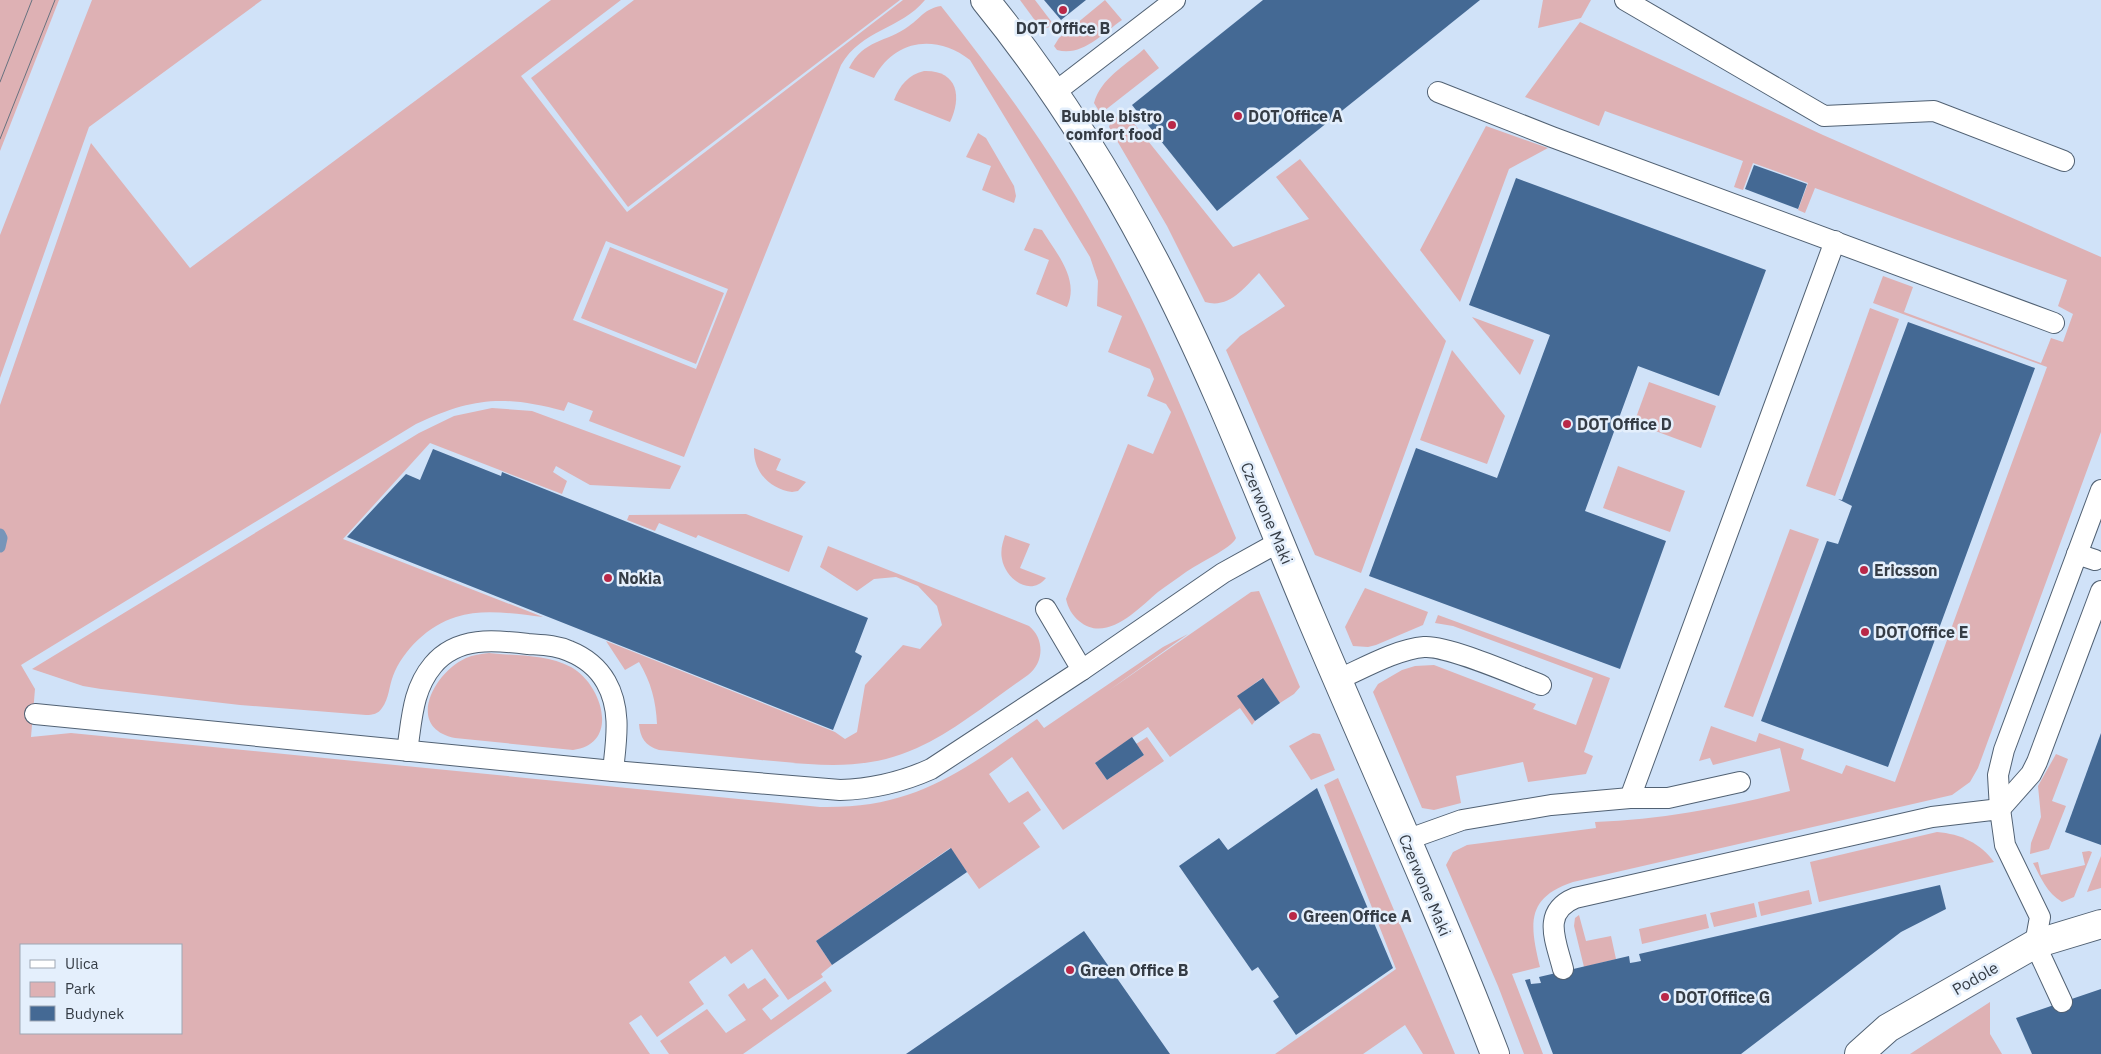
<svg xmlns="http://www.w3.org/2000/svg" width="2101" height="1054" viewBox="0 0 2101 1054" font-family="'IBM Plex Sans',sans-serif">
	<rect width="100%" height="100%" fill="#d0e2f8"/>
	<g fill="#deb1b4" fill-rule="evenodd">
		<path d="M0,0h59l-59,151z"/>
		<path d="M92,0h170l-173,127 -89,251v-143z"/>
		<path d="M551,0h70l-100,76 106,136 276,-212h22c-25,30 -63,29 -84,65l-157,392 -95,-36 4,-10 -25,-9 -4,9c-61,-16 -91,-14 -148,13l-395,241 14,24 -4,48 40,-4 749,74c96,2 142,-36 217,-88l7,9 119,-81 25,-13 -80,57 143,-99 8,-1 41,96 -6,7 -14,9 -18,-25 -24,18 17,25 -3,4 -12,-17 -70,49 -22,-30 -53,36 12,17 37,-25 -8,-11 11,-7 17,24 -101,69 -51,-73 -23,17 20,29 19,-12 13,19 -18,13 17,24 -61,42 -29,-41 -134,93 16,24 -11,9 2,3 -35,23 -36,-51 -21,15 -6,-8 -36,26 15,22 -47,33 -16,-22 -12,8 21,31h-650v-649l91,-262 99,125zM606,241l122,48 -32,80 -123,-49zM21,945h160v88h-160z"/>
		<path d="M634,0h266l-272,207 -97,-129z"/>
		<path d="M1020,0h15l19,25 -12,5z"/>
		<path d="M1105,0l17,20c-20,14 -40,37 -65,30l-3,-4 5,-8z"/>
		<path d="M1543,0h48l-10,18 -43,10z"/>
		<path d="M941,6c65,82 125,166 173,258 47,89 83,182 122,274 -4,10 -39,26 -50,34 -9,7 -19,13 -28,20 -20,17 -52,52 -79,29 -7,-6 -11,-13 -13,-22l62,-155 25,10 18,-42 -5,-8 -19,-8 7,-17 -4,-10 -42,-17 14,-36 -25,-10 1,-25 -8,-24 -120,-197c-34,-26 -75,-21 -96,18l-25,-10c15,-29 37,-25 60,-42 13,-9 15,-17 32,-20z"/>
		<path d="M1580,22l243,113 278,122v175l-123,336 -8,14 -18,13 -379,87c-48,16 -43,43 -33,85l-28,7 31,80h-19l-26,-68 -52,-121 7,-13 14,-7 129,-17 -1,-6c67,-2 131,-15 195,-31l-10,-43 -67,17 -3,-7 -11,3 12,-35 45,16 3,-9 45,16 -3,10 41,15 4,-9 49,17 152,-415 -174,-64 10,-27 30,11 -9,25 137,51 10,-25 12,4 10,-28 -15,-8 9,-26 -252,-92 -10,25 -7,-3 10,-27 -55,-20 -10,27 -9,-3 9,-26 -138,-50 -6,15 -74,-29z"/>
		<path d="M1144,49l15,19 -55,43h-5l-5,-8c7,-25 31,-37 50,-54z"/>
		<path d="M924,71c34,-1 38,26 26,51l-56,-22c6,-15 14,-25 30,-29z"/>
		<path d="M1124,111l109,136 76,-28 -33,-42 24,-18 146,182 -85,232 -46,-18 -89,-205 14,-14 45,-30 -26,-33c-15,15 -30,36 -54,29l-38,-76 -58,-99 2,-6z"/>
		<path d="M1486,126l62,22 -39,21 -49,133 -40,-52z"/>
		<path d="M978,133l8,5 28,48 2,10 -2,7 -32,-13 9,-24 -25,-9z"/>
		<path d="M1034,228l8,2c14,23 38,49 25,77l-31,-13 13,-34 -25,-10z"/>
		<path d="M610,247l114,46 -28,71 -115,-46z"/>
		<path d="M1870,308l29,11 -64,177 -29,-10z"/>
		<path d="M1472,317l62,23 -14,35z"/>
		<path d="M1452,350l53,66 -18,48 -67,-24z"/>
		<path d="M1649,382l67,24 -15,42 -67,-25z"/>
		<path d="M492,408l40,3 149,55 -11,23 -80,-4 -34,-19 -3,6 14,9 -5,13 -132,-51 -87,96 200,78c-29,-3 -59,-9 -87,0 -27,8 -53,33 -63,59 -4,10 -4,23 -11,32 -4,6 -9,7 -16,7l-126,-10 -139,-16 -18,-3 -51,-17 387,-236 35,-17z"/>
		<path d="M754,448l27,11 -5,11 30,12 -8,9 -6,1c-22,-3 -39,-20 -38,-44z"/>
		<path d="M1618,466l67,25 -15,41 -67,-24z"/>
		<path d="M746,514l57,22 -14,36 -91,-37 -2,3 -37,-15 -4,8 -28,-11 2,-5z"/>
		<path d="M1790,529l29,10 -66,178 -29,-10z"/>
		<path d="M1005,535l25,9 -10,24 26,10c-16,20 -41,0 -44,-19 -2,-9 1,-17 3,-24z"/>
		<path d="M828,546l201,80c16,13 15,37 -1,49 -35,24 -73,56 -111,73 -53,24 -100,17 -156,12 -34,-3 -68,-7 -102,-10 -14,-4 -19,-13 -20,-26h18c-1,-23 -6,-42 -18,-62l-14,8 -19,-29 229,91 10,7 12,-7 8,-47 38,-40 17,4 22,-24 -5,-19 -19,-20 -22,-9 -22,2 -17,12 -37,-24z"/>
		<path d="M1365,588l63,24 -5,13 -47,20 -8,2 -15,-1 -8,-19z"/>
		<path d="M1438,615l172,63 -26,74 9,4 -7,18 -58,8 -5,-20 -67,14 5,27 -27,7 -12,-2 -49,-116 5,-8 24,-14 13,-4 19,-1 102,39 -3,5 43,16 17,-47 -140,-52 -18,-3z"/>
		<path d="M489,653c27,3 58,1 82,14 31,17 50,77 2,83l-118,-12c-50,-10 -22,-65 11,-80 7,-3 15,-4 23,-5z"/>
		<path d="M1313,733l7,1 15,36 -24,10 -22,-34z"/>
		<path d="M2056,754l12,5 -16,42 14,5 -17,43 -19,5 1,-11 10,-26 -3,-31z"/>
		<path d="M1338,778l117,276h-32l-18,-29 -42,29h-88l121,-85 -72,-184z"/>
		<path d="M1937,832c24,2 43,11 57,30l-175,40 -9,-40z"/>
		<path d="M2089,851l3,1 -18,45 -12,5c-15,-9 -21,-24 -29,-39l5,-1 3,13 44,-10 -3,-13z"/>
		<path d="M2101,856v32l-14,4z"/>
		<path d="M1809,890l3,14 -51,12 -3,-14z"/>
		<path d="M1754,903l3,14 -43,10 -4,-14z"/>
		<path d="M1706,914l3,14 -67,16 -3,-15z"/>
		<path d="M1579,915l7,26 25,-5 5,23 -32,8 -10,-41 1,-8z"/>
		<path d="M765,978l14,18 -17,13 9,11 54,-39 7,10 -89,63h-74l-9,-13 47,-32 19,24 20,-13 -18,-25 16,-12 4,6z"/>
		<path d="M1990,1002v32l12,20h-92z"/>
	</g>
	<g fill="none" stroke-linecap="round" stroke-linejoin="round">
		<path stroke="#7795b9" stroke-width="11" d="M0,534l2,4 -2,9"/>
	</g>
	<g fill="#446994">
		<path d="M1044,0h42l-25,20z"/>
		<path d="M1263,0h217l-263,211 -85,-106z"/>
		<path d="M1754,165l53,19 -9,25 -53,-20z"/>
		<path d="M1516,178l250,92 -47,126 -81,-30 -53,145 81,30 -46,128 -251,-93 47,-128 81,30 26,-70 27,-73 -81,-30z"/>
		<path d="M1908,322l127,46 -147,399 -127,-46 66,-180 11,3 14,-38 -14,-7 4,1z"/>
		<path d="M433,449l68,27 1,-4 366,146 -13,34 7,4 -29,74 -486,-193 59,-63 14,6z"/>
		<path d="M1263,678l17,25 -25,18 -18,-25z"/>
		<path d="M2101,733v112l-36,-13z"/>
		<path d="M1132,737l12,18 -37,25 -12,-17z"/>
		<path d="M1317,788l76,180 -97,67 -23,-34 6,-4 -21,-30 -6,4 -73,-105 40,-28 9,12z"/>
		<path d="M951,848l16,24 -135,93 -16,-24z"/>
		<path d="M1940,885l6,24 -45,23 -160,122h-188l-28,-74 5,-1 1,5 10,-1 -2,-6 90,-21 1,7 6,-1 5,-1 -2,-7z"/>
		<path d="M1084,931l86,123h-264l83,-57z"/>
		<path d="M2101,989v65h-69l-16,-36z"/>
	</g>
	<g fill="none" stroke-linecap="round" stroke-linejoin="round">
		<g stroke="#516173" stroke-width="22">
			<g id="lane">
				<path d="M1625,0l199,116 110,-5 130,50"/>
				<path d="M1438,92l114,45 502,186"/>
				<path d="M1054,93l121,-93"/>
				<path d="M2077,554l18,6"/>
				<path d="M1082,670l141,-97 56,-31"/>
				<path d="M1337,680c25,-11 60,-31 87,-33 23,-2 91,28 117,38"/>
				<path d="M35,714l578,57 227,19c33,-1 62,-8 91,-21l151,-99 -36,-61"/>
				<path d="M407,751c5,-31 5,-61 26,-86 24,-29 62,-25 95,-21 14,1 28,1 41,7 15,6 29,17 37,31 16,28 10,59 7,89"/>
				<path d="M1630,798l205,-557"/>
				<path d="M2000,809l-2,-34 6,-25 97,-260"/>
				<path d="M2000,809l31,-35 6,-12 64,-171"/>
				<path d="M1406,840l56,-20 89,-15 79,-7h38l72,-16"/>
				<path d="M1563,969c-7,-28 -22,-57 12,-71l357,-81 68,-8 5,36 35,72 -5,27 27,58"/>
			</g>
		</g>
		<g stroke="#516173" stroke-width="30">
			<g id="street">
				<path d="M985,0c66,81 122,170 170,262 59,113 105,234 154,351 62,147 129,292 186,441"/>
				<path d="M1859,1054l29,-26 147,-84 66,-20"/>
			</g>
		</g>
		<use href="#lane" stroke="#fff" stroke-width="20"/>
		<use href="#street" stroke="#fff" stroke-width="28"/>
		<g stroke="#67727f" stroke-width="1">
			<path d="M0,82l32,-82"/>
			<path d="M0,139l55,-139"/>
		</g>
	</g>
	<g fill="#b92848" stroke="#e4effc" stroke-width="2">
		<circle cx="1063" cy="10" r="5"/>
		<circle cx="1238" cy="116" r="5"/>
		<circle cx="1172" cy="125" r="5"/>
		<circle cx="1567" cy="424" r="5"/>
		<circle cx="1864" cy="570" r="5"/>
		<circle cx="608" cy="578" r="5"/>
		<circle cx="1865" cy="632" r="5"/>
		<circle cx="1293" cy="916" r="5"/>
		<circle cx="1070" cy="970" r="5"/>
		<circle cx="1665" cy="997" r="5"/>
	</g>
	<g text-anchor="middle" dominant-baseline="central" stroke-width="5" stroke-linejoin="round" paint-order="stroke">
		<g font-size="16" font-weight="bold" fill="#353c45" stroke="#e4effc" text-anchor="start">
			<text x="1063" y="28" text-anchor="middle">DOT Office B</text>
			<text x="1162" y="116" text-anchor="end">Bubble bistro<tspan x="1162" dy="18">comfort food</tspan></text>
			<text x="1248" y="116">DOT Office A</text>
			<text x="1577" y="424">DOT Office D</text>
			<text x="1874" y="570">Ericsson</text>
			<text x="618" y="578">Nokia</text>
			<text x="1875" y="632">DOT Office E</text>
			<text x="1303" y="916">Green Office A</text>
			<text x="1080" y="970">Green Office B</text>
			<text x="1675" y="997">DOT Office G</text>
		</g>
		<g font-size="16" fill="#353c45" stroke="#e4effc">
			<text transform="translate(1267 513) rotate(67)">Czerwone Maki</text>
			<text transform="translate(1425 885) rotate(67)">Czerwone Maki</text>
			<text transform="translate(1975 978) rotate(-30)">Podole</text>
		</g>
	</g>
	<rect x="20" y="944" width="162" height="90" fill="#e4effc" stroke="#9ea7b3"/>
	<rect x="30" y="960" width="25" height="8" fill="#ffffff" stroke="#9ea7b3"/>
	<text x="65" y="969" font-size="15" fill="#353c45">Ulica</text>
	<rect x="30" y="982" width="25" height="15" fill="#deb1b4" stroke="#9ea7b3"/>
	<text x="65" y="994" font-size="15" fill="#353c45">Park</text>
	<rect x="30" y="1006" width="25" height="15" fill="#446994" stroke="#9ea7b3"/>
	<text x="65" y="1019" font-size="15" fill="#353c45">Budynek</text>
</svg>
